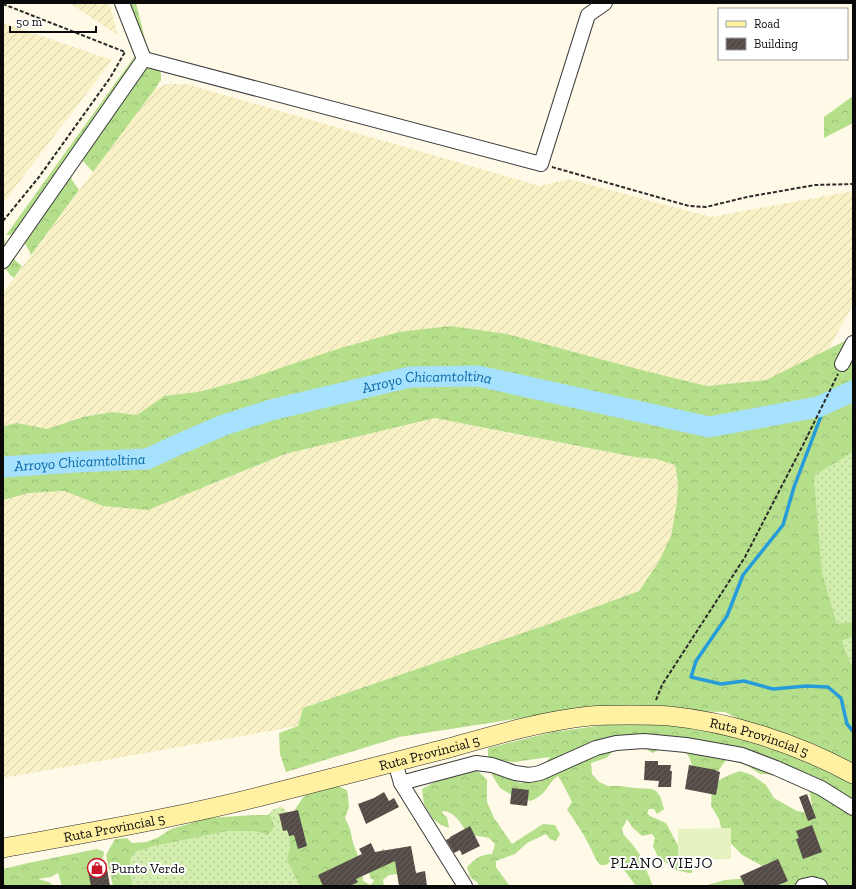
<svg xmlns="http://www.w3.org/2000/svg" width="856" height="889" viewBox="0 0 856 889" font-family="'Zilla Slab',serif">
	<defs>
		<pattern id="farmland-furrows" width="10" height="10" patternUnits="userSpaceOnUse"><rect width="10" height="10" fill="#f8f1c5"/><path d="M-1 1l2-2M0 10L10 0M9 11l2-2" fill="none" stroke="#d3cda8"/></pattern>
		<pattern id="grass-dots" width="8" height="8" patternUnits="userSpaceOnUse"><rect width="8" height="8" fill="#d2edae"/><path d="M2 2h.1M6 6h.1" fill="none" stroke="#b3ca94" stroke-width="1.8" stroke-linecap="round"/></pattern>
		<pattern id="forest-crowns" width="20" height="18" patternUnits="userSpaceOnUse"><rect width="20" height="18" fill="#b5df8b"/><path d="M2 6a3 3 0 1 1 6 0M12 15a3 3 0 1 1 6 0" fill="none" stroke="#9abe77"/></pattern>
		<pattern id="building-hatch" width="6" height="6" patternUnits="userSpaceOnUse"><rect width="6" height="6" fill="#544a46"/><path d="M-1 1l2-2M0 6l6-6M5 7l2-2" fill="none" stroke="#68605c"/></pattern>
	</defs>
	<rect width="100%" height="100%" fill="#fff9e7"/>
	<g fill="url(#farmland-furrows)">
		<path d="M69,3h40l9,32z"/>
		<path d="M3,23l109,37 -109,143z"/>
		<path d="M167,84h19l354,102 29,-7 142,38 142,-26v114l-24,43 -30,21 -33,11 -59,6 -58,-14 -142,-38 -212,29 -44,15 -53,14 -34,4 -27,19 -25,-3 -29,5 -36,12 -36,-5 -8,3v-134l152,-204z"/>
		<path d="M435,418l200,39 21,2 19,6 3,18 -1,19 -6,34 -13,27 -19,28 -93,34 -243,83 -5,18 -295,52v-278l26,-7 35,-2 39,15 45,4 137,-56z"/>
	</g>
	<g fill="url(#grass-dots)">
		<path d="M853,452v215l-7,-13 -24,-82 -8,-96z"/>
		<path d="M280,807l4,1 4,6 17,72h-184l3,-22 10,-12 35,-13 97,-16c3,-9 3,-13 14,-16z"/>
	</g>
	<g fill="url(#forest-crowns)">
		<path d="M126,3h10l13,52 12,18v7l-6,9 -62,83 -12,-13 -11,14 2,7 7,10 -48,65c-5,-12 -10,-20 -25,-20l131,-182z"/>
		<path d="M853,96v27l-29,15v-21z"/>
		<path d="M4,238c3,11 9,22 18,28l-8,12 -4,-3 -4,-6 -3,1v-30z"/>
		<path d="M450,326l57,8 142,38 58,14 59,-6 87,-43v115l-39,24 8,96 15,52 16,-2v15l-11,3 4,14 7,13v219h-149l21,-6 26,-2 19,-8 -28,-15 -19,-20 -4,-16 -8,-13 1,-22 17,-9 11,-4 12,4 14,10 8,13 23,13 10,2 5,-7 -2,-12 -9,-18 -41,-2 -12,-8 -12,-4 -7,-5 -6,7 -9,13 -21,-9 -4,-11 -10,-15 -8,-1 -18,12 -7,-4 -6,-11 -29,13v3l-5,4 -15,5 1,11 7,8 9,4h13l12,2 19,1 4,2 4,5 4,13 -7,5 -3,-5h-5l-2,5 5,3 14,6 17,32 9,13v5h-3l-13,-3 -18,-13 -5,-11 2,-8 -3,-4 -10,2 -10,-9 -5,-8 -2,5 -3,4 1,6 10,11 7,10 13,31h-17l-11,-15 -14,-10 -5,4h-6c-5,-6 -8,-15 -12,-22 -6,-12 -13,-22 -21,-33l5,-8 -8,-16 -6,-10c-9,6 -9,12 -16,18 -3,3 -8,5 -11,7l-16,-4 -15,-9 -8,-13 3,-6 14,9 11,5 17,-4 7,-14 6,-8 -36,5 -26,-2v-12l65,-16 74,-10 35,2 78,10 95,35 -110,-57 -147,-3 -179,28 -113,35 -6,-18 -1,-21 19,-7 5,-18 243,-83 93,-34 19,-28 13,-27 6,-34 1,-19 -3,-18 -19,-6 -21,-2 -200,-39 -150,36 -137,56 -45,-4 -39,-15 -35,2 -26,7v-73l8,-3 6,-1 30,6 36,-12 29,-5 25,3 27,-19 34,-4 53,-14 44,-15 46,-15 58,-16z"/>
		<path d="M476,769l11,11v22l7,16 18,26 31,-20 12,1 5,9 -4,7 -6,-2 -4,-5 -19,9 -12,11 -19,7v6l13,18v1h-31v-3l-8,-6 -3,-10c9,-9 12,-12 25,-13l2,-6 1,-4 -6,-6 -21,-4c-7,-10 -13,-23 -26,-23l1,3 4,3 2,11 -8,-3 -8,-6 -9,-15 -2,-15 24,-13z"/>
		<path d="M335,785l12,5 2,17 -4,11 5,11 3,14 9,23 1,15 8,4 3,-5 -4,-2 -2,-14 15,-15 11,7 5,18 -10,1 -6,5 1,6h-84l-13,-26 3,-13 -2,-27 16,-24z"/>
		<path d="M254,815h16l4,10 -2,6 -4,3 -15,-3h-26l-74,15 -18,6 -5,7 2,27h-19l-7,-31 9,-16 12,-1 5,5 14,-1 11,-4 14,-9 38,-11z"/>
		<path d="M97,849l7,3c0,8 -7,11 -10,17 -2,6 -2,12 -3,17h-29l-4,-13 -7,4 -13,2 11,3 5,4h-51v-17l25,-6z"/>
	</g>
	<path fill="#e4f3c0" d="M731,828v31l-53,1v-31z"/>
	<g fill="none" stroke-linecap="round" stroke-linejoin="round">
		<path stroke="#269cdb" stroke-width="3.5" d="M826,403l-32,84 -11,38 -40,50 -16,41 -31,45 -5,16 30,7 23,-3 29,8 33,-3 22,1 13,11 6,26 6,7"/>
		<path stroke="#a6e1fd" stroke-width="21" id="s1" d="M3,467l73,-5 71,-3 37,-17 40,-17 47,-15 139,-33 68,-1 231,51 109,-20 35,-16"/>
	</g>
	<g fill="url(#building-hatch)">
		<path d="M645,761h13v4h13l-1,6h2l-1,16h-13l1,-6 -15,-1z"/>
		<path d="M689,765l27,5v1l4,1 -4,23 -31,-6z"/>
		<path d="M512,788l17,2 -2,16 -17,-2z"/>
		<path d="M384,792l5,9 5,-3 5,9 -33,17 -8,-20 16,-6z"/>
		<path d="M807,794l9,24 -8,3 -9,-24z"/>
		<path d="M298,810l9,36 -9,3 -4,-14 -5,1 -2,-6 -4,1 -4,-17z"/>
		<path d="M812,825l10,27 -19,7 -7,-20 3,-1 -3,-7z"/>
		<path d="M470,826l10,20 -18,9 -2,-5 -6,3 -8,-13 4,-2v-1z"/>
		<path d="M371,843l4,9 36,-6 5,27 9,-2 2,15h-28l-4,-25 -39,18 2,3 -8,4h-27l-5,-11 44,-21 -3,-5z"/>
		<path d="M778,859l10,22 -12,5h-31l-5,-10z"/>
		<path d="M106,863l4,23h-19l-4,-20z"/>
	</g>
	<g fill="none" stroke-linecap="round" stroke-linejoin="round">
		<g stroke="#3d3d3d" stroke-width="16">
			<g id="street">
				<path d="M122,3l22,56"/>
				<path d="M144,59l397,105 47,-149 17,-12"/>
				<path d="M3,261l141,-202"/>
				<path d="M842,364l11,-21"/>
				<path d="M395,762l6,21 64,103"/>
				<path d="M401,783l75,-20 16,2 23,8 14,2 11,-2 56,-25 20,-5 28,-2 42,4 56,10 34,13 45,20 32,20"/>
				<path d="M803,886l9,-2 8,2"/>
			</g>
		</g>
		<g stroke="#2c2c2c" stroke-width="20">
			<g id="secondary">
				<path id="s2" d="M3,848c87,-16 173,-30 259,-52 62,-16 124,-32 187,-48 46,-13 93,-27 141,-32 13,-1 27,-1 40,-1 13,0 26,0 39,1 62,6 129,28 184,58"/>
			</g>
		</g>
		<g stroke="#2c2c2c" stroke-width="2" stroke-dasharray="4 2" stroke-linecap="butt">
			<path d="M3,4l122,48"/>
			<path d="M552,167l137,39 17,1 41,-10 68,-12 38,-1"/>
			<path d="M3,221l36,-44 71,-99 15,-26"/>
			<path d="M656,700l6,-15 83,-128 58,-112 35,-71"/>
		</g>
		<use href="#street" stroke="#fff" stroke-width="14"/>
		<use href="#secondary" stroke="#fff0a2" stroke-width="19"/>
	</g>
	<defs>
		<g id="shop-ring" transform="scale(1)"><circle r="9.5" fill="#fff" stroke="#c71627" stroke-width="1.5"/><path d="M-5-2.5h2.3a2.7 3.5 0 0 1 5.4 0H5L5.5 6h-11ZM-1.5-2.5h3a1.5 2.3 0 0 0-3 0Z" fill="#c71627"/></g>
	</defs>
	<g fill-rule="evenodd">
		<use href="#shop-ring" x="97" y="868"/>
	</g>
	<g text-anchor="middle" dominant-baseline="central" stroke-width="4" stroke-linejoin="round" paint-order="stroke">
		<g font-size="14" fill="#0a0a0a" stroke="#fff">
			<text stroke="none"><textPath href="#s2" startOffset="774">Ruta Provincial 5</textPath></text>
			<text stroke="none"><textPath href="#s2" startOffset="437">Ruta Provincial 5</textPath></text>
			<text stroke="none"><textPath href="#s2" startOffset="113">Ruta Provincial 5</textPath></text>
		</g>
		<g font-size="14" fill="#0a0a0a" stroke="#fff" text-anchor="start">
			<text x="111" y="868">Punto Verde</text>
		</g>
		<g font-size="15" font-style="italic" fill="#096aa7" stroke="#fff">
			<text stroke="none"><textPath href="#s1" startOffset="437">Arroyo Chicamtoltina</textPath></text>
			<text stroke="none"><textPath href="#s1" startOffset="77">Arroyo Chicamtoltina</textPath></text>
		</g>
		<g font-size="15" letter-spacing="1" fill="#0a0a0a" stroke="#fff">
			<text x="662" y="863">PLANO VIEJO</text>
		</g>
	</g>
	<rect width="856" height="889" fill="none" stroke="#0a0a0a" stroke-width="8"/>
	<rect x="718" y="8" width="130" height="52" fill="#ffffff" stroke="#9d9d9d"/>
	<rect x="726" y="21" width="20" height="6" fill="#fff0a2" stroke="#9d9d9d"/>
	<text x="754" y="28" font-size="12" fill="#0a0a0a">Road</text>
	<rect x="726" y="38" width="20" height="12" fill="url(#building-hatch)" stroke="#9d9d9d"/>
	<text x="754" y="48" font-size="12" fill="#0a0a0a">Building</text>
	<path d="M10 26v6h86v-6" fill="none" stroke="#0a0a0a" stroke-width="2"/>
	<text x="16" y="26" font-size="12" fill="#0a0a0a" stroke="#ffffff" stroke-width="3" paint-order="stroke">50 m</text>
</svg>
